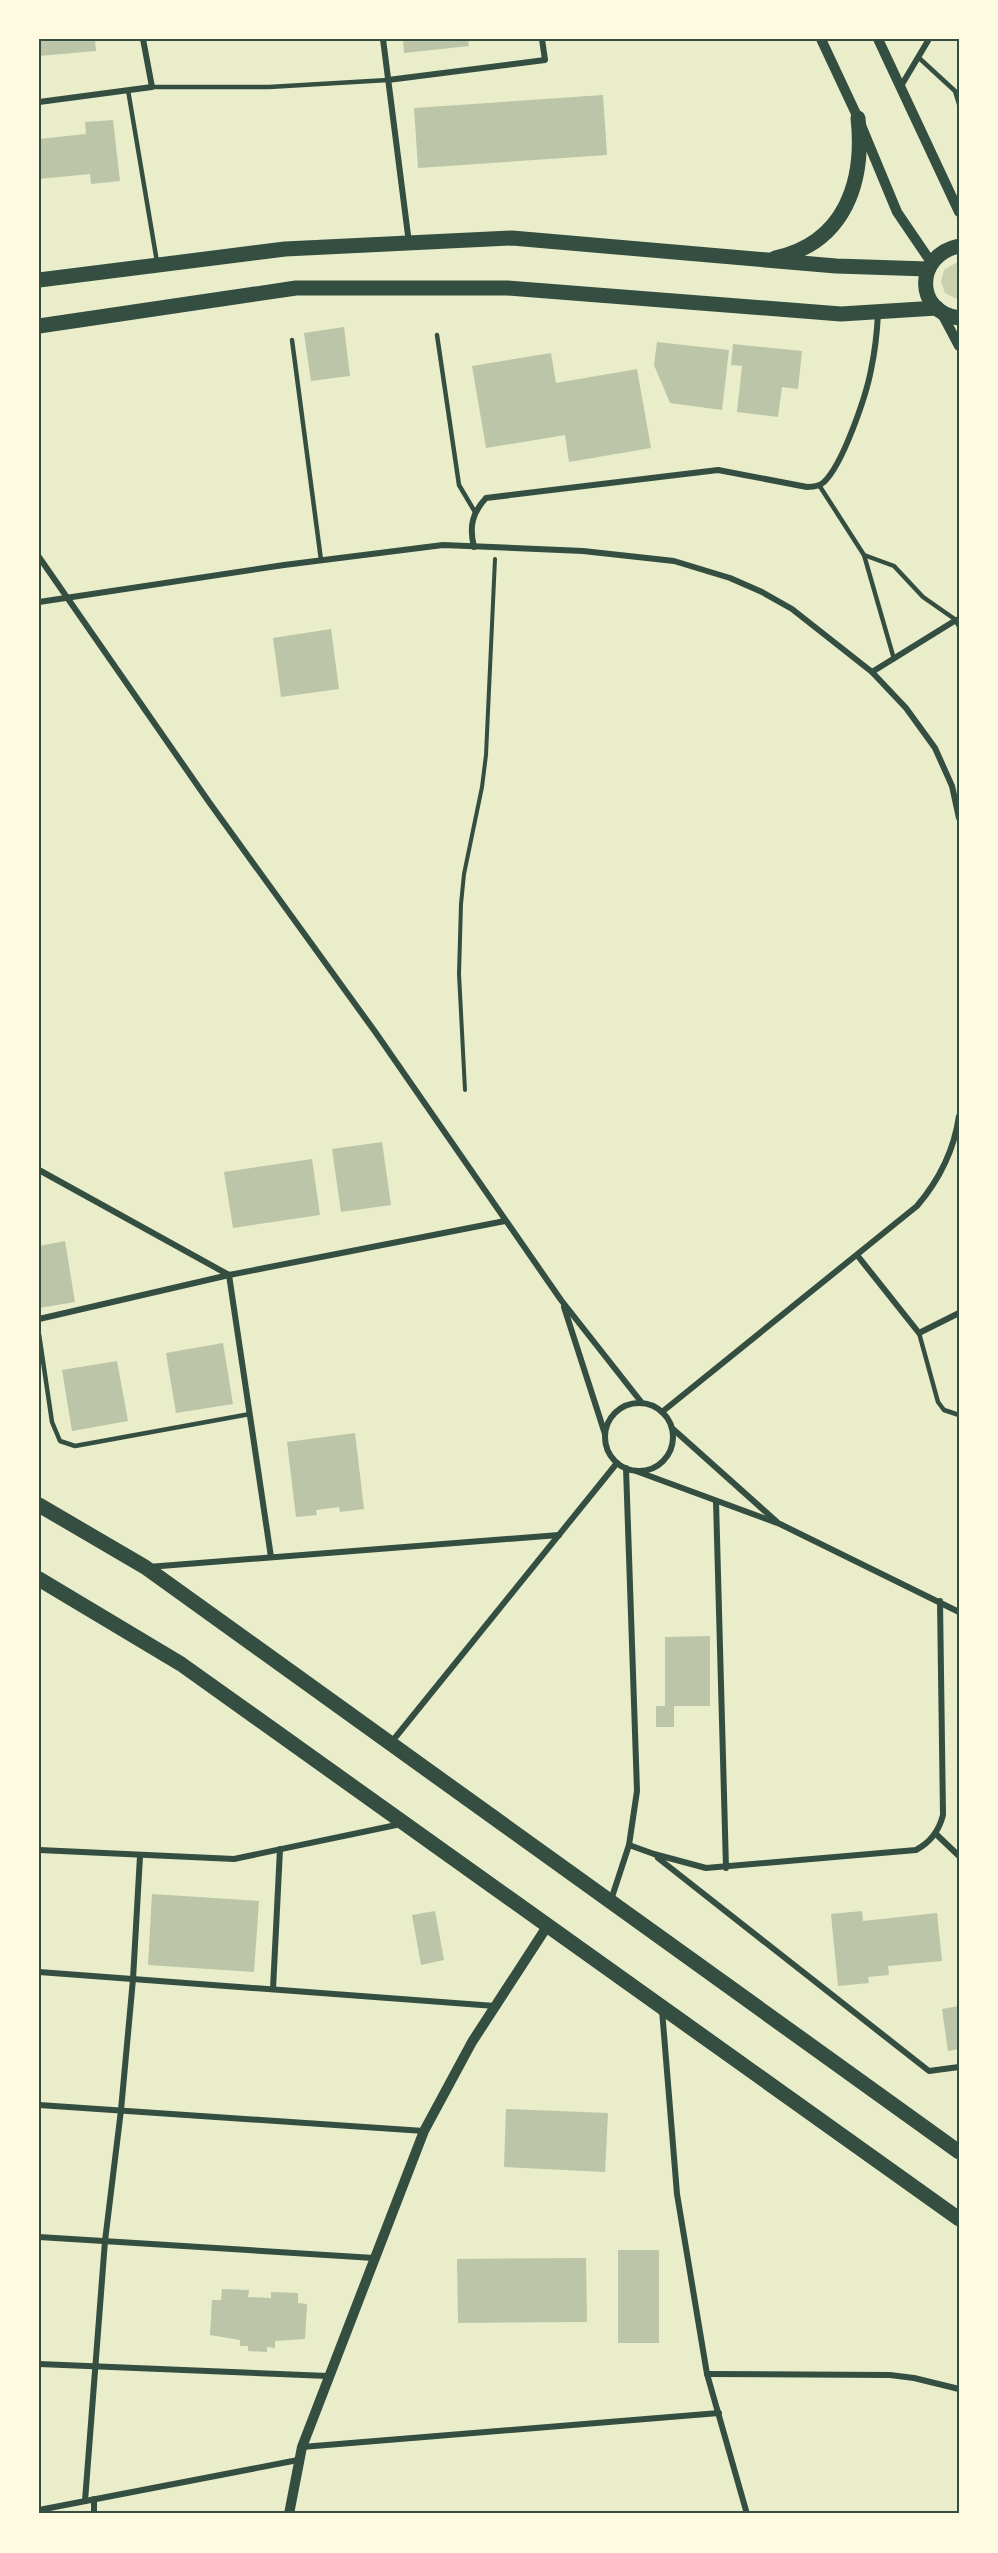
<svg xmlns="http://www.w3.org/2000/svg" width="998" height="2553" viewBox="0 0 998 2553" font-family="Helvetica,sans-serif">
	<rect width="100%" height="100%" fill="#e9edc9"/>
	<path fill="#cad2ad" d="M959,261v39l-14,-7 -4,-11 3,-12z"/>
	<g fill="#bcc5a7">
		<path d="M39,39h56l1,12 -57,5z"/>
		<path d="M403,39h65l1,7 -65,7z"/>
		<path d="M603,95l4,60 -189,13 -4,-60z"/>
		<path d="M113,120l7,61 -29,3 -1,-10 -51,5v-40l47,-5 -1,-12z"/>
		<path d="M344,327l6,49 -39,5 -7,-48z"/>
		<path d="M657,342l72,8 -7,60 -52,-7 -16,-38z"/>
		<path d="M733,344l69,7 -4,38 -16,-2 -4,30 -41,-5 5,-46 -11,-1z"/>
		<path d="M551,353l5,30 81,-14 14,79 -82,14 -4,-27 -79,13 -14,-82z"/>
		<path d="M331,629l8,60 -58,8 -8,-59z"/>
		<path d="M382,1142l9,63 -50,7 -9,-63z"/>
		<path d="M312,1159l8,56 -87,13 -9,-56z"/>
		<path d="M65,1241l10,61 -36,6v-62z"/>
		<path d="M223,1343l10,61 -57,9 -10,-60z"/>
		<path d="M117,1361l11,60 -56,10 -10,-61z"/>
		<path d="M355,1433l9,76 -24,3 -1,-5 -23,3 1,5 -21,2 -9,-75z"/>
		<path d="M710,1636v70h-36v21h-18v-21h9v-69z"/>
		<path d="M152,1894l107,7 -5,71 -106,-7z"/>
		<path d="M435,1911l9,49 -23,5 -9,-50z"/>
		<path d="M862,1911l1,10 74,-8 5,48 -54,5 1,9 -21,2 1,6 -31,3 -7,-72z"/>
		<path d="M959,2006v43l-11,2 -6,-42z"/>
		<path d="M506,2109l102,4 -3,59 -101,-5z"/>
		<rect x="618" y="2250" width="41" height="93"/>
		<path d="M586,2258l1,64 -129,1 -1,-64z"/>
		<path d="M222,2289l27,1 -1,7 23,1v-6l27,1v10l9,1 -2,35 -30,2v7l-8,-1v5l-19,-1v-5h-8v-6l-30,-5 2,-35h9z"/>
	</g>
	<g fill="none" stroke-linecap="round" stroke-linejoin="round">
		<path stroke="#344e41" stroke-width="4" d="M465,1090l-6,-116 2,-70 3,-30 18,-87 4,-32 9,-196"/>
		<g stroke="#344e41" stroke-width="4.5">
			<path d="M918,57l37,34 4,13"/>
			<path d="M152,87h117l119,-7"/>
			<path d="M128,90l29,172"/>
			<path d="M437,335l22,150 16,27"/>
			<path d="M292,340l29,220"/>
			<path d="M819,485l45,70 30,104"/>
			<path d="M864,555l30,11 29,31 33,23"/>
			<path d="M919,1333l19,69 6,8 15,5"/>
			<path d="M39,1334l13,88 8,19 15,5 175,-32"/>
		</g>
		<g stroke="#344e41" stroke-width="6">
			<path d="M383,39l26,204"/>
			<path d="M388,80l157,-20 -3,-21"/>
			<path d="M901,86l28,-47"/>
			<path d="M39,102l113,-15 -9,-48"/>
			<path d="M474,547c-5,-20 -2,-34 12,-49l232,-28 89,17c6,0 13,-1 17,-5 19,-18 42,-86 47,-112 4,-19 6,-37 7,-56"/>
			<path d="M39,557l170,245 167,231 185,267 81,103"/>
			<path d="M39,602l245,-37 159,-20 140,6 91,10 56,17 32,14 30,17 80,63 34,36 29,40 17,38 7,32"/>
			<path d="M872,672l84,-52 3,5"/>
			<path d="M39,1170l190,105 276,-54"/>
			<path d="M857,1255l62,78 40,-20"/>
			<path d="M564,1307l41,127"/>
			<path d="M39,1319l190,-44 42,282"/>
			<circle cx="639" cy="1437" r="34"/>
			<path d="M662,1412l255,-206c23,-27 37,-55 42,-90"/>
			<path d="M673,1429l104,93"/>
			<path d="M636,1471l144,53 179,88"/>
			<path d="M716,1501l10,367"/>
			<path d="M148,1567l411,-32"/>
			<path d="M390,1744l227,-281"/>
			<path d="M936,1834l23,22"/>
			<path d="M629,1845l25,9 52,14 210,-18c15,-8 23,-19 27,-35l-3,-214"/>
			<path d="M39,1850l195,9 167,-35"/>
			<path d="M658,1858l271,213 30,-4"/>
			<path d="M611,1900l18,-55 8,-54 -11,-323"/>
			<path d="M39,1972l456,34"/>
			<path d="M273,1989l7,-140"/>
			<path d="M662,2010l15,184 30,180 40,140"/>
			<path d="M39,2105l385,26"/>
			<path d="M39,2237l335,21"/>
			<path d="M39,2364l289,12"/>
			<path d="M707,2374l183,1 24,3 45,11"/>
			<path d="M302,2447l417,-34"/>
			<path d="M94,2499v15"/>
			<path d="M85,2501l20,-260 16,-131 12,-131 7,-123"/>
			<path d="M39,2510l259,-50"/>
		</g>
		<g stroke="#344e41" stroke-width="10">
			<path d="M821,39l37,79 39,94 34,50"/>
			<path d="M878,39l81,173"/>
			<path d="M941,312l18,34"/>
			<path d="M289,2514l13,-67 122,-316 48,-89 76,-117"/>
		</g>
		<g stroke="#344e41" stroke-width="15">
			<path d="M959,246c-44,9 -45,66 0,72"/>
			<path d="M775,258c70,-15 90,-76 83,-140"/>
			<path d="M39,280l246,-31 227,-11 324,28 92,3"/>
			<path d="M39,326l257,-38h211l334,26 96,-6"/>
			<path d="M39,1505l106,62 814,585"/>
			<path d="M39,1579l142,85 778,555"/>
		</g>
	</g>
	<rect width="998" height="2553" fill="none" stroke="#fefae0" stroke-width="81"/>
	<rect x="40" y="40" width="918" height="2472" fill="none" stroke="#344e41" stroke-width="2"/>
</svg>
